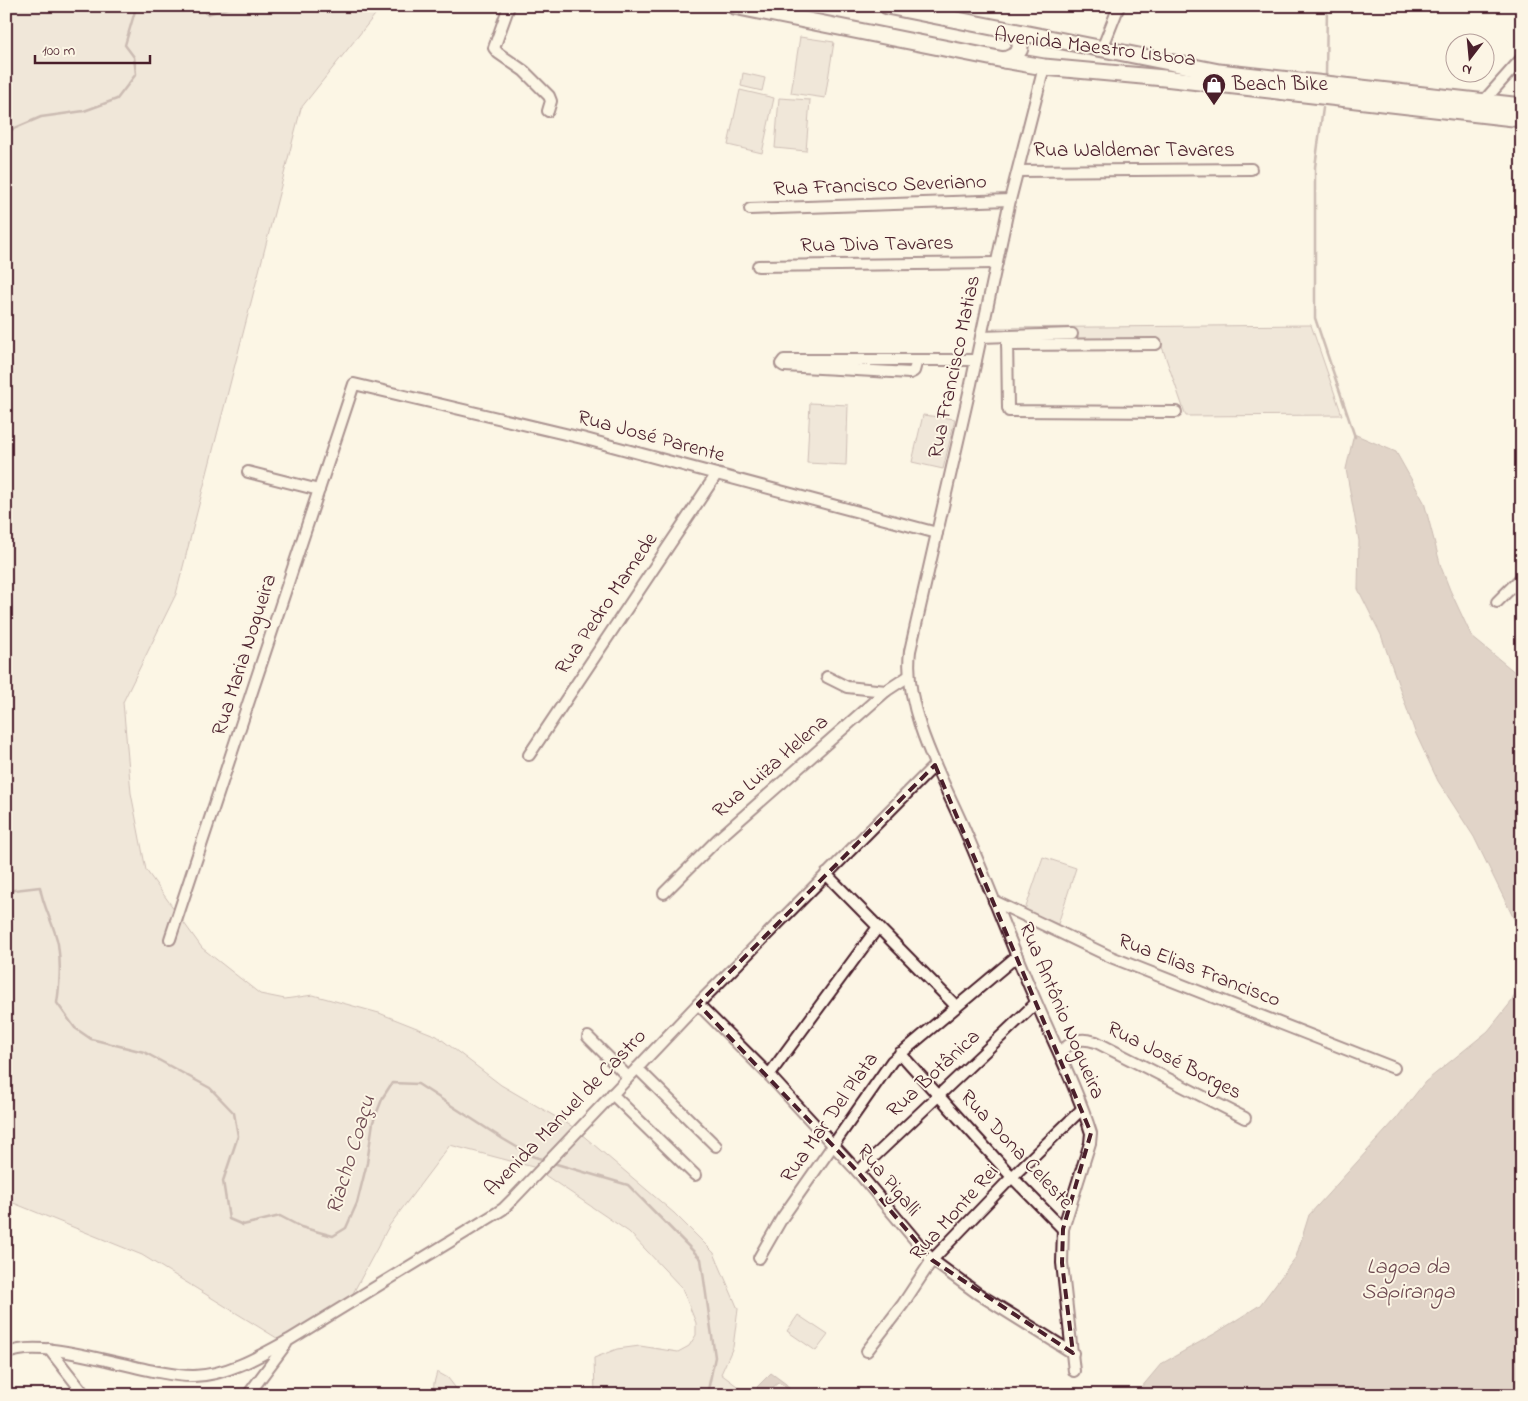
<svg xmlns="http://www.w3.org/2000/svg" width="1528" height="1401" viewBox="0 0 1528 1401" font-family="'Indie Flower',sans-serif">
	<rect width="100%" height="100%" fill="#fcf5e5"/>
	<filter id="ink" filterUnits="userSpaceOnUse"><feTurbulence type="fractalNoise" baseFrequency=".02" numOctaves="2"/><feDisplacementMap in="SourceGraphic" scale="10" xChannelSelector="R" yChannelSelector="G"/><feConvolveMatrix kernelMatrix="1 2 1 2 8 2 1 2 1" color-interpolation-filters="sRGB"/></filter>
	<g filter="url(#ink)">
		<g fill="#e2d5ca" stroke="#967a7a">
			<path d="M6,6h376l-81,102 -125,486 -53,108 8,91 15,77 56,78 58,46 25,5 28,-4 66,18 58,23 64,49 72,42 101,86 40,40 24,56 -5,38 -12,27 28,21h-154l-1,-37 23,-9 23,-3 38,6 11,-6 7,-11v-12l-14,-35 -53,-56 -96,-65 -83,-22 -61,81 -38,71 -46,29 -25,14 -138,-85 -136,-55z"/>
			<path d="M800,37l34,5 -9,56 -34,-5z"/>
			<path d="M743,73l22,5 -3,13 -21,-5z"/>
			<path d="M740,90l34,8 -12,55 -34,-8z"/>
			<path d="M779,98l31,2 -4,51 -31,-3z"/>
			<path d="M1311,325l31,90 -156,1 -26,-75h-168l2,-13z"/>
			<path d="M810,403l38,2 -2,60 -39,-2z"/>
			<path d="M923,415l32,4 -12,50 -31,-7z"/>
			<path d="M1043,857l33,11 -18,56 -33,-14z"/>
			<path d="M798,1315l30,20 -12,16 -29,-20z"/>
			<path d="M437,1372l11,6 13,17h-28l1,-12z"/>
		</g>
		<g fill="#c0aca5" stroke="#917474">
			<path d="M1354,434l42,18 28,50 17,65 9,23 22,47 50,41v286l-7,-43 -41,-84 -36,-56 -23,-49 -34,-97 -23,-46 1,-48 -13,-72z"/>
			<path d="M1522,975v420h-387l26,-31 55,-31 44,-28 36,-48 13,-42 87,-96 29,-37 63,-51 24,-30z"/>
			<path d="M771,1373l15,11 5,7 7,-1 1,3 -2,2h-8c0,-6 -6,-11 -11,-12l-6,5 1,7h-12l-3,-4 -1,-4z"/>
		</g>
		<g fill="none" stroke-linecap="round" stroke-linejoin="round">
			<g stroke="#917474" stroke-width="2.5">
				<path d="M198,6l9,8 29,-8"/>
				<path d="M1326,75l1,-69"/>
				<path d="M1323,108l-8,59v151l40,119"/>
				<path d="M6,132l35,-15 43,-6 33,-12 19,-25 -2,-17 -9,-12 10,-34 4,-5"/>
				<path d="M6,891l34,-4c3,20 14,37 18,57 3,19 2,39 -1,59l18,25 16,11 53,13 66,36 24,25 4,23 -15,45 6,38 14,6 37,-9 21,11 32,9 13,-8 11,-25 10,-40 6,-41 10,-25 9,-14 26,1 85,55 29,17 13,4"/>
				<path d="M553,1163l75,22 73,74 14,98 -8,38"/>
			</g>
			<g stroke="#4a1f2b" stroke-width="14">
				<g id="minor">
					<path d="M509,6l-15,42 4,5 26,18 25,25 2,5 -3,10"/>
					<path d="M1102,49l17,-43"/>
					<path d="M1044,67l-34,133 -39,184 -61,267c-7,57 30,123 53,175 26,59 48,119 74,178 18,42 40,84 54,129l-1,10 -27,86 -1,34 12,108"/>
					<path d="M1482,103l40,-45"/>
					<path d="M1018,171l233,-2"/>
					<path d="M750,209l260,-9"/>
					<path d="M758,266l239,-3"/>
					<path d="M1007,336l1,72 1,3 167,1"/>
					<path d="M981,337l91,-3"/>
					<path d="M1007,345l149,-1"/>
					<path d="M917,360l-3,11 -4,2 -126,-7 -3,-2 3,-4h192"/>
					<path d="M248,472l71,18"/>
					<path d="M1497,602l25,-25"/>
					<path d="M827,677l20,10 39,4"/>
					<path d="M529,755l187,-280"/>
					<path d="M826,874l130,132"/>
					<path d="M664,893l54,-54 168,-148 23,-15"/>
					<path d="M994,901l117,56 283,111"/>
					<path d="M170,939l184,-555 228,54 355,95"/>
					<path d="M698,1004l71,71 89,97 74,88 45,33 96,60"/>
					<path d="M588,1037l40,40"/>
					<path d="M1059,1052c14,-10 19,-16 37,-10l149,76"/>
					<path d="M900,1053l112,124 51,52"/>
					<path d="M637,1068l79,78"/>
					<path d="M769,1075l109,-148"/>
					<path d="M612,1094l83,81"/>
					<path d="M858,1172l178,-169"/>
					<path d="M759,1258l23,-40 110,-157 125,-105"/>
					<path d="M49,1349l36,46"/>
					<path d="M867,1351l36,-47 29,-44 80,-83 70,-68"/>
					<path d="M6,1354c39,-20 139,23 188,22 34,-1 66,-20 95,-36l203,-124 11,-7 10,-10 185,-195 237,-239"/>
					<path d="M248,1395l38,-51"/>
				</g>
			</g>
			<g stroke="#4a1f2b" stroke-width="19">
				<g id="highway">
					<path d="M734,6l270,54 40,7 120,11 358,41"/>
					<path d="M887,6l332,66 303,34"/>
					<path d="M1004,60c17,-6 21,-12 10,-28"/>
				</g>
			</g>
			<use href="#minor" stroke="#fcf5e5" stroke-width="10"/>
			<use href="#highway" stroke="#fcf5e5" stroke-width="15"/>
		</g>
	</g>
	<path d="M0 0H1528V1401H0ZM935,765l156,368 -28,96 -1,34 11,90 -141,-93 -74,-88 -160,-168z" fill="#fcf5e5" fill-opacity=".55" fill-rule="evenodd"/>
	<path fill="none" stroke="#4a1f2b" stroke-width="4" stroke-dasharray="10 6" stroke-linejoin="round" d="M935,765l156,368 -28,96 -1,34 11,90 -141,-93 -74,-88 -160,-168z"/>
	<defs>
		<g id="shop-pin" transform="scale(1.25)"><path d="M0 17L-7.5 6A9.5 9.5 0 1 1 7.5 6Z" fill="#4a1f2b" stroke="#fcf5e5"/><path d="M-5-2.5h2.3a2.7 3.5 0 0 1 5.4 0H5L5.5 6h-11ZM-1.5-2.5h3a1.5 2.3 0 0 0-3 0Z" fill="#fff"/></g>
	</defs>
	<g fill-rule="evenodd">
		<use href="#shop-pin" x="1214" y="85"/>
	</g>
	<g text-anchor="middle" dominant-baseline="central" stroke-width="4" stroke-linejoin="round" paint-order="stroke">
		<g font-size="21" fill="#4a1f2b" stroke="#fcf5e5">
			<text transform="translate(1095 48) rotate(7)">Avenida Maestro Lisboa</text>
			<text x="1134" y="151">Rua Waldemar Tavares</text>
			<text transform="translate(880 186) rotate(-2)">Rua Francisco Severiano</text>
			<text transform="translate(877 245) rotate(-1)">Rua Diva Tavares</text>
			<text transform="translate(955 367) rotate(-78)">Rua Francisco Matias</text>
			<text transform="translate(651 437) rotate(15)">Rua José Parente</text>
			<text transform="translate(607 604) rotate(-56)">Rua Pedro Mamede</text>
			<text transform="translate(245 655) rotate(-72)">Rua Maria Nogueira</text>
			<text transform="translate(771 767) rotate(-41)">Rua Luiza Helena</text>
			<text transform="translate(1199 971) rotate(21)">Rua Elias Francisco</text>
			<text transform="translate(1061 1011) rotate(67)">Rua Antônio Nogueira</text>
			<text transform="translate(1174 1061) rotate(27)">Rua José Borges</text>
			<text transform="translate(934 1074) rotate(-43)">Rua Botânica</text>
			<text transform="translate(566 1113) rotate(-46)">Avenida Manuel de Castro</text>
			<text transform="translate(830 1118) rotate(-55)">Rua Mar Del Plata</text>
			<text transform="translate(1016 1150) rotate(47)">Rua Dona Celeste</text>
			<text transform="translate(888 1181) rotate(50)">Rua Pigalli</text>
			<text transform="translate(955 1213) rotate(-48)">Rua Monte Rei</text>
		</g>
		<g font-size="21" fill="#4a1f2b" stroke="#fcf5e5" text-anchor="start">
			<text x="1232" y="85">Beach Bike</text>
		</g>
		<g font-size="22" font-style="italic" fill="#6d4950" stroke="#fcf5e5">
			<text transform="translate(352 1155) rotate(-73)">Riacho Coaçu</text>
			<text x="1408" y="1268">Lagoa da<tspan x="1408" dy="25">Sapiranga</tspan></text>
		</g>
	</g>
	<rect width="1528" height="1401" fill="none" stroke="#fcf5e5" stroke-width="25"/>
	<rect x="12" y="12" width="1503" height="1376" fill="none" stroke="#4a1f2b" stroke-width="2" filter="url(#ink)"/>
	<g transform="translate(1470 58) rotate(196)"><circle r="24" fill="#fcf5e5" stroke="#b59f9b"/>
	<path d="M0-4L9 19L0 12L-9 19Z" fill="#4a1f2b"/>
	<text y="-8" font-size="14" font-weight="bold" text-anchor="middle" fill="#4a1f2b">N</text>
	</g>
	<path d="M35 55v8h115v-8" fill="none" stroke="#4a1f2b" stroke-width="2.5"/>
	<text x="42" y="55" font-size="15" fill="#4a1f2b" stroke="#fcf5e5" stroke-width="4" paint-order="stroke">100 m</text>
</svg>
